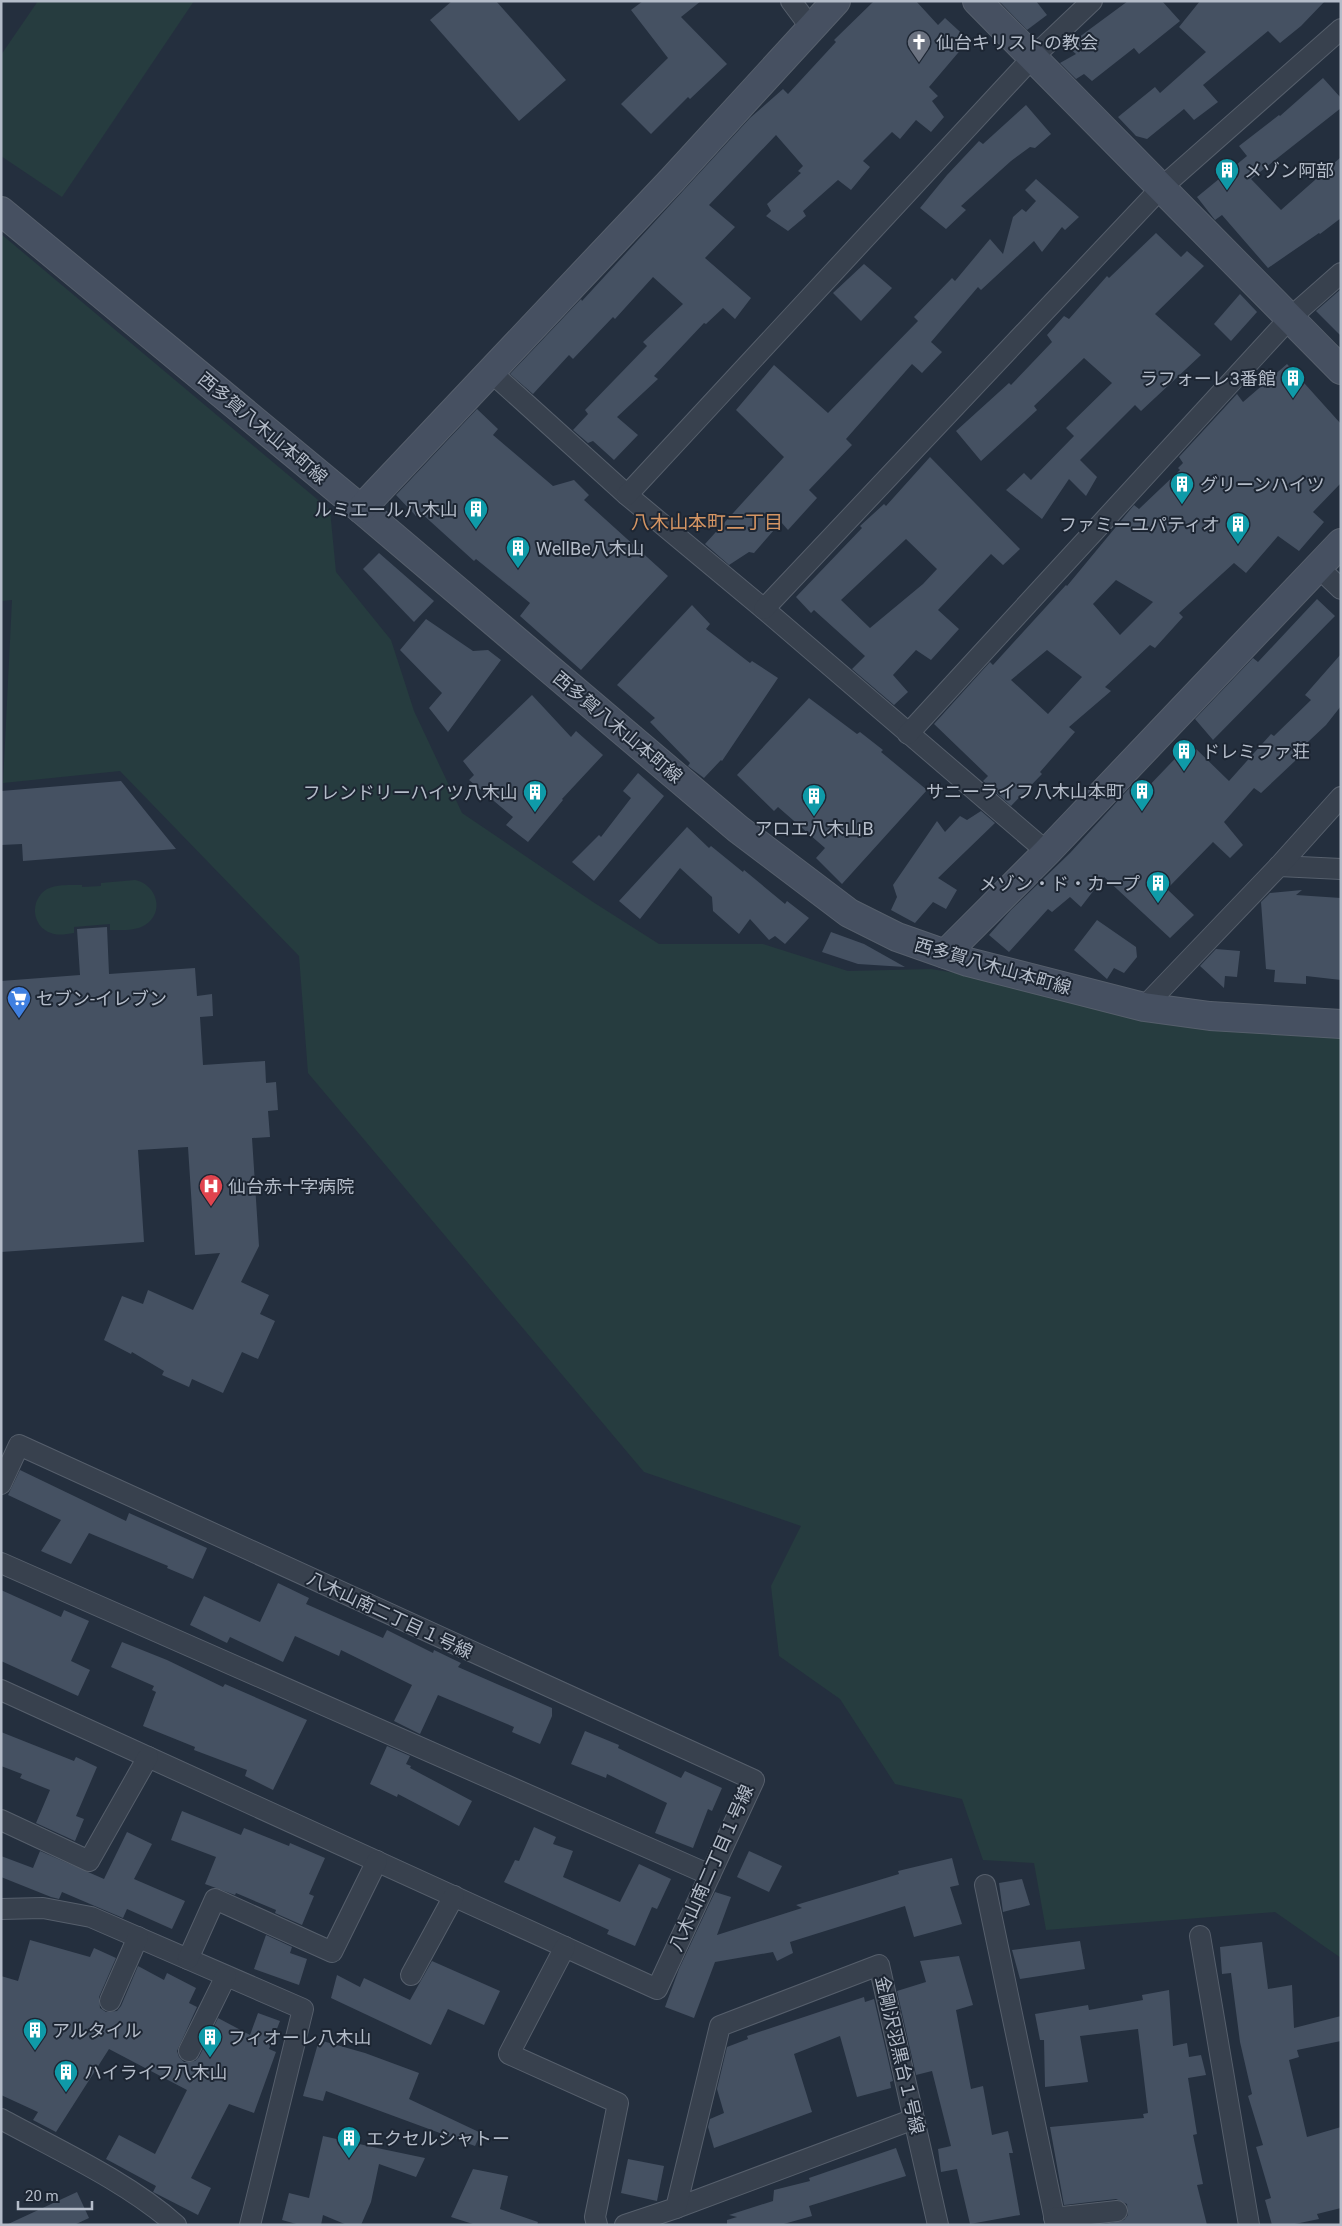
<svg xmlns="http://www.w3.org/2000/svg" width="1342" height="2226" viewBox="0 0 1342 2226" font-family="Roboto,'Noto Sans JP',sans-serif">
	<rect width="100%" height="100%" fill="#242f3e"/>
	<g fill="#263c3f">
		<path d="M38,1h156l-132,196 -61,-41v-101z"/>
		<path d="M1,234l329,276 6,62 55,68 23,71 48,102 131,89 66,42h104l85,27 83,-2 410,66v923l-66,-46 -229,18 -12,-67 -51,-3 -21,-61 -67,-15 -55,-85 -61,-43 -8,-70 30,-60 -157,-54 -336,-399 -9,-117 -179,-185 -117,12 9,-183 -11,1z"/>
		<path d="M135,880c21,4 31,32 10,45 -9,6 -24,5 -35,5v-6l-36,3v6c-7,1 -16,3 -23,0 -19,-6 -22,-33 -4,-44 9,-5 24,-4 35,-4v2l19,-1v-3z"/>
	</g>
	<g fill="#455162" fill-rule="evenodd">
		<path d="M452,1h44l70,79 -47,41 -89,-101z"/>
		<path d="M643,1h58l-20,16 46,47 -37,35 -2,-2 -37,37 -30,-30 47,-46 -37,-48z"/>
		<path d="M874,1h42l22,24 7,-7 24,22 -40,47 9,9 -6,5 12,16 -13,15 -15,-12 -16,19 -8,-7 -29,29 7,6 -19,23 -13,-10 -35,31 3,5 -18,15 -22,-15 5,-5 -4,-7 34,-31 -3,-2 5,-5 -27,-31 -67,70 26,22 -30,31 46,40 -16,21 -12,-11 -17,16 -2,-1 -50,53 4,3 -41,38 21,18 -24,25 -21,-19 -5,2 -15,-13 15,-16 -3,-4 62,-64 -4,-4 40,-38 -30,-27 -38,42 -2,-2 -40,42 -4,-4 -36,39 -23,-20 71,-75 1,2 168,-183 33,-29 5,5 48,-52 -2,-2z"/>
		<path d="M999,1h37l11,14 -20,15z"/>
		<path d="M1128,1h34l18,20 -41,33 -5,-6 -42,33 -8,-7 -8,5 -16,-16 16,-9 -9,-8z"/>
		<path d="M1200,1h125l-24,25 -21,17 -12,-12 -65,54 15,17 -24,18 -10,-11 -37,30 -11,-3 -18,-19 37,-30 5,6 46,-41 -27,-25z"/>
		<path d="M1323,78l18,20v10l-90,71 30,31 60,-53v61l-21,16 -1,-1 -51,35 -46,-53 -7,5 -18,-23 50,-41 -8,-10 40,-31 1,1z"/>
		<path d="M1026,105l25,29 -16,14 -5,-1 -19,14 -50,45 5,4 -20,19 -26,-21 27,-33 32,-34 4,3z"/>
		<path d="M1036,179l43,38 -14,13 -3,-3 -20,25 -8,-11 -53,49 -3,-3 -47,55 11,10 -20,21 -10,-9 -66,75 6,6 -43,45 8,8 -29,32 -7,-8 -27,31 -5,-1 -20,13 -24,-21 79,-87 -48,-47 38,-45 54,48 90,-92 -4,-4 38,-39 3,3 35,-42 13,15 10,-37 9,-8 4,3 10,-11 -11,-11z"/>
		<path d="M1156,233l25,24 6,-6 17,15 -49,48 46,41 -60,56 -6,-6 -55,55 17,17 -11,19 -17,-17 -27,40 -36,-29 18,-17 7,7 43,-44 -8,-8 46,-45 -28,-25 -50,48 3,4 -56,51 -25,-30 53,-48 2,2 41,-43 -5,-7 17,-19 5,3 38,-43 2,2z"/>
		<path d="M864,264l28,24 -31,33 -28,-28z"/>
		<path d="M1341,289v47l-25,-25z"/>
		<path d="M1240,294l17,18 -26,29 -17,-17z"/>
		<path d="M1287,364l54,60v59l-28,29 11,10 -25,29 -21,-15 -32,37 -12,-10 -55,50 4,4 -28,31 -5,-3 -45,42 6,4 -42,36 6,5 -35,40 2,2 -31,32 -28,-25 5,-5 -54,-52 56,-62 3,3 73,-80 1,1 67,-81 5,4 41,-39 -2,-2 5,-5 -4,-6 58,-63 6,8zM1116,580l37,22 -33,33 -27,-31zM1047,650l35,27 -34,37 -37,-34z"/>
		<path d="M477,409l21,20 -5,6 60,51 21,-6 15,15 -5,5 84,76 -87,94 -61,-54 10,-13 -54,-44 -2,2 -54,-49 -4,4 -20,-21z"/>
		<path d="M930,457l90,92 -17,16 -12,-11 -53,56 21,19 -28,31 -15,-10 -23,25 15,17 -14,13 -42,-36 13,-13 -51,-46 -3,3 -15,-16 66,-69 -2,-2 24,-22 2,2zM906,539l31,30 -14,15 -53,44 -29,-28z"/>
		<path d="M379,553l55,48 -20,21 -51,-53z"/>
		<path d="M1317,599l18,17 -122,124 -18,-21 58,-61 5,4z"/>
		<path d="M692,605l18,19 -4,5 44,34 2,-2 26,17 -56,83 -1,-1 -17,18 -16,-12 2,-3 -40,-41 5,-4 -38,-33z"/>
		<path d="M426,619l47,32 15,-1 13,10 -53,72 -19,-24 13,-15 -42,-43z"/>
		<path d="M1341,654v52l-15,19 -33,31 3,4 -35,33 -7,-5 -30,34 19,23 -13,13 -17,-16 -46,47 27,26 -24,23 -66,-61 -23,30 -11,-10 -18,15 -4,-3 -39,43 -20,-17 22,-25 59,-57 66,-72 9,9 45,-47 39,38 42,-47 3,2 37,-36 -6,-5z"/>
		<path d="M532,695l39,42 5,-6 27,24 -41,44 1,1 -35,42 -22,-17 7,-8 -44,-37 5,-5 -11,-14z"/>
		<path d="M809,698l48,36 3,-2 23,18 -2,2 46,38 -85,94 -26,-26 9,-10 -47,-41 -4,4 -37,-36z"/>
		<path d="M638,773l26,23 -70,85 -22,-19 27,-27 2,2 30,-39 -8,-7z"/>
		<path d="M121,781l55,68 -153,12 -1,-17 -21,1v-54z"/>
		<path d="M981,811l14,12 -57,55 19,12 -11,19 -13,-7 -18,21 -24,-13 6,-13 -4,-12 44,-64 8,11 15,-16 7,4z"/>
		<path d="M687,827l22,21 2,-2 32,26 1,-2 41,34 2,-3 22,17 -24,26 -10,-8 -6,4 -19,-21 -11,15 -26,-23 -1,-14 -32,-29 -40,51 -21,-18z"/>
		<path d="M1302,890l-6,5 45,3v82l-35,-4v8l-32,-2 1,-12 -9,-1 -5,-67 9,-9z"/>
		<path d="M1097,920l39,27 1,10 -13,16 -10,-5 -7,11 -33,-29z"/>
		<path d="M107,927l2,47 86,-6 2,28 15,-2 1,22 -13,1 3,48 62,-4 1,22 10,-1 2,28 -10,1 2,26 -18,1 7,108 -18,36 28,13 -9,19 15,7 -17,38 -16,-7 -19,41 -31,-14 -3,8 -27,-12 2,-4 -32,-19 -1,2 -27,-14 18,-44 21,8 5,-14 45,20 27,-57 -25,2 -7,-108 -50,3 6,92 -143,10v-271l79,-6 -3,-46z"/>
		<path d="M831,932l33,12 41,23 -47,-3 -36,-12z"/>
		<path d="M1216,949l24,2 -3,26 -12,-1 -1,12 -24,-22z"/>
		<path d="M20,1470l106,51 3,-8 78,35 -14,31 -26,-11 1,-2 -79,-33 -18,31 -30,-13 20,-31 -53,-25z"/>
		<path d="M278,1583l31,15 -3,6 77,34 4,-8 46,23 1,-3 27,13 -3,4 94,41v8l-12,28 -28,-12 2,-5 -76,-32 -18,39 -26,-13 18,-36 -71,-35 -2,6 -44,-20 -12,26 -53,-25 -3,6 -37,-18 14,-29 56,26z"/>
		<path d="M1,1590l60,27 3,-7 25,11 -18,40 19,9 -12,26 -77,-35z"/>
		<path d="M122,1642l45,18 56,27 2,-3 82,36 -34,70 -28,-14 2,-6 -53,-20 1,-3 -52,-21 13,-34 -4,-2 2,-4 -43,-19z"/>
		<path d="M585,1731l34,14 -1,3 63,30 4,-7 37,17 -10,23 -4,-2 -15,39 -38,-15 12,-30 -60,-29 -1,4 -35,-14z"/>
		<path d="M1,1732l73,29 2,-4 21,10 -21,49 8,3 -9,22 -39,-18 14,-33 -30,-12 2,-4 -21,-8z"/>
		<path d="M387,1746l23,10 -4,8 5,2 -1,2 62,33 -13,25 -61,-32 -1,3 -27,-13z"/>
		<path d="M182,1811l59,24 3,-7 45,18 1,-3 35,15 -16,36 5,2 -12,29 -27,-12 1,-3 -40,-17 -1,2 -30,-11 11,-27 -45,-17z"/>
		<path d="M534,1827l22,10 -3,7 20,7 -10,26 57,25 19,-38 32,15 -14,30 -5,-2 -17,39 -28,-12 2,-4 -105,-48 11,-22 4,1z"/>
		<path d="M127,1832l25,12 -18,35 51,22 -13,28 -45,-20 -4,9 -61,-26 -3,7 -8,-2 -50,-20v-21l32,12 7,-17 64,28z"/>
		<path d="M749,1851l33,15 -13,26 -32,-15z"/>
		<path d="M952,1858l7,27 -9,2 12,37 -48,13 -9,-31 -115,36 3,11 -16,8 -4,-9 -58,10 -21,56 -29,-11 14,-38 36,-77 16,5 -14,38 85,-27 -6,-3 103,-31 -1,-3z"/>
		<path d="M1022,1879l8,26 -27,7 -4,-29z"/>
		<path d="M266,1935l26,12 -2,6 17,6 -8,26 -45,-16z"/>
		<path d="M30,1940l60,17 4,-9 22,10 -17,39 1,11 6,4 11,-1 4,-5 17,-40 26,14 3,-7 29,15 -7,15 8,4 -20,44 2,6 5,5 11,-1 4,-4 19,-39 32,17 8,-22 22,8 -11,28 7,3 -22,61 -25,-9 -38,74 20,10 -13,27 -43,-22 -2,-1 3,-6 -50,-27 13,-24 36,19 32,-64 -78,-41 -53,83 -23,-12 5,-8 -37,-17v-119l17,5z"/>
		<path d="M1080,1941l5,28 -65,10 -8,-29z"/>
		<path d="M1262,1942l6,47 24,-4 2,43 47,-12v25l-44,9 2,7 -10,3 18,77 34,-10v81l-24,6 2,5 -29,6h-18l-7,-25 6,-2 -15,-51 7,-2 -15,-49 4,-2 -12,-52 -9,-69 -9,1 -2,-27z"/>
		<path d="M959,1956l14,49 -17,5 15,79 12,-3 9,49 16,-4 5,22h-4l11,62 -50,9 -13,-55 -16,3 -3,-23 13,-3 -19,-75 -16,4 -19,-84 29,-9 -6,-21z"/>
		<path d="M432,1961l68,30 -16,34 -36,-16 -17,36 -100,-47 6,-23 23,12 4,-9 46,22z"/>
		<path d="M1169,1990l4,56 14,-3 2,14 12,-2 5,20 -18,3 9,56 -4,1 10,49 -6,1 10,40h-106l23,-5 4,-5 -1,-11 -11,-5 -52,6 -14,-78 94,-9 -1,-4 5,-1 -10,-84 -58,7 8,46 -43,5 -1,-47h-4l-5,-26 53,-9 1,5 54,-10 -1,-5z"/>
		<path d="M864,1997l1,5 9,-3 19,82 -3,1 1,6 -34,9 -17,-61 -46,18 18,58 -98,36 -6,-21 2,-8 14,-6 -7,-24 10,-42 21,-8 -1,-3z"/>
		<path d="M319,2040l46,13 54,20 -10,26 72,34 -6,13 -149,-55 -3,10 -20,-5z"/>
		<path d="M323,2136l59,13 43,9 -9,19 -37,-13 -8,38 -10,23h-14l-24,-10 -2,10h-21l-18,-5 7,-27 20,5z"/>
		<path d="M896,2148l10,28 -97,30 3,10 -32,9h-53v-5l10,-3 -8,-2 44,-14 1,-11 36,-9 -1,-3z"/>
		<path d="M628,2159l36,7 -7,35 -36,-8z"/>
		<path d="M473,2169l35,7 -8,33 38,13 -1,3h-61l-25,-8z"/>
		<path d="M77,2192l12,26 -15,7h-68z"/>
	</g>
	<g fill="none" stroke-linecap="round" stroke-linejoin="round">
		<g stroke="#565f6c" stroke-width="22">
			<g id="street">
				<path d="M791,1l20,27"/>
				<path d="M491,372l136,123 137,114 283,243"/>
				<path d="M627,495l405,-437 60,-57"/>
				<path d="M1319,568l22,21"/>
				<path d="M764,609l397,-421 180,-159"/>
				<path d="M908,734l382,-416 51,-45"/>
				<path d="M1279,866l62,3"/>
				<path d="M1144,1007l135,-141 62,-69"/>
				<path d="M1,1484l18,-39 735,335 -97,209 -656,-299"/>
				<path d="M1,1563l709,312"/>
				<path d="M1,1820l88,41 59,-104"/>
				<path d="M985,1885l71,340"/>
				<path d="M1,1909l42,-1 48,9 212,92 -53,216"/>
				<path d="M1200,1936l49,289"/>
				<path d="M565,1947l-56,107 109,49 -23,114 2,8"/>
				<path d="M188,1959l27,-60 117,53 45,-91"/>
				<path d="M411,1975l43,-79"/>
				<path d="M110,2001l28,-64"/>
				<path d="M189,2051l37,-75"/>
				<path d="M1,2119c57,31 127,63 175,106"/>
				<path d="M676,2208l238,-89"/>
				<path d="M1054,2218l63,-7"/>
				<path d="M625,2225l51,-17 44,-182 159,-61 59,260"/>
			</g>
		</g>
		<g stroke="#565f6c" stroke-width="30">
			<g id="secondary">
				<path d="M977,1l364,369"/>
				<path d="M1,211l360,298 377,320 111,84 48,24 71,25 176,45 66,9 131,8"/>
				<path d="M361,509l311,-329 164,-179"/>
				<path d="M945,954l102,-102 294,-309"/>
			</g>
		</g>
		<use href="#street" stroke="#38414e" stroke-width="20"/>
		<use href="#secondary" stroke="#465061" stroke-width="28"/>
	</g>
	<defs>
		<g id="church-pin" transform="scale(1.25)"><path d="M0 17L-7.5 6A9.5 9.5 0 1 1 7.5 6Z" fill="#6b7280" stroke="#1d2633"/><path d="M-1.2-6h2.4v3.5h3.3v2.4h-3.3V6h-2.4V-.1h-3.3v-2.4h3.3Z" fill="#fff"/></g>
		<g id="building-pin" transform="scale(1.25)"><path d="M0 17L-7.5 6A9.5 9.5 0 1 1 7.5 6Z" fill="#0f9aa8" stroke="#1d2633"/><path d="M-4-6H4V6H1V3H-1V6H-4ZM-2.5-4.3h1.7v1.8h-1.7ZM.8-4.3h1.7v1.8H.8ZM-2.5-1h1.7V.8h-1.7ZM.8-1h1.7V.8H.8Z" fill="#fff"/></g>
		<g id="supermarket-pin" transform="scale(1.25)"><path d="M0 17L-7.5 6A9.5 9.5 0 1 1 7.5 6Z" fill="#3f7fe0" stroke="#1d2633"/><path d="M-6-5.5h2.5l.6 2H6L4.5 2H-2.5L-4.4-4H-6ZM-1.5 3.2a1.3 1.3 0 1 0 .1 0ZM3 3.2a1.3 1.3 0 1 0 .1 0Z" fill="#fff"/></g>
		<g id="hospital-pin" transform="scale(1.25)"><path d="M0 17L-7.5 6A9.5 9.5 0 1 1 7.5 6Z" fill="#e0444e" stroke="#1d2633"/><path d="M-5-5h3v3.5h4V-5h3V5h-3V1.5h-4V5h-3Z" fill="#fff"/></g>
	</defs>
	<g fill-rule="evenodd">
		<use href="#church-pin" x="919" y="42"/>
		<use href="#building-pin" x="1227" y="170"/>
		<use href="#building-pin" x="1293" y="378"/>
		<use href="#building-pin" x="1182" y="484"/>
		<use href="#building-pin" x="476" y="509"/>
		<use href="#building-pin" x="1238" y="524"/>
		<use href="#building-pin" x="518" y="548"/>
		<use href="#building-pin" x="1184" y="751"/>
		<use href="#building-pin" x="1142" y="791"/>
		<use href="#building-pin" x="535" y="792"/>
		<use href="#building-pin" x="814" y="796"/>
		<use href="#building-pin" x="1158" y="883"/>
		<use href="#supermarket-pin" x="19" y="998"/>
		<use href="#hospital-pin" x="211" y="1186"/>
		<use href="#building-pin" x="35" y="2030"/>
		<use href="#building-pin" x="210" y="2037"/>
		<use href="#building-pin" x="66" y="2072"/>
		<use href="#building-pin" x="349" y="2138"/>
	</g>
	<g text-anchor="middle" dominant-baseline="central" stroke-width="4" stroke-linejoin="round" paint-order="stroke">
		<g font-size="18" fill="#b4bcc9" stroke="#1d2633" text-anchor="start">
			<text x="936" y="42">仙台キリストの教会</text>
			<text x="1244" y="170">メゾン阿部</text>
			<text x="1276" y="378" text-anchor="end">ラフォーレ3番館</text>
			<text x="1200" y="484">グリーンハイツ</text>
			<text x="458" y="509" text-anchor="end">ルミエール八木山</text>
			<text x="1220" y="524" text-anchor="end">ファミーユパティオ</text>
			<text x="536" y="548">WellBe八木山</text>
			<text x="1202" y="751">ドレミファ荘</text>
			<text x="1124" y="791" text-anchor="end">サニーライフ八木山本町</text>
			<text x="518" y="792" text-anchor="end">フレンドリーハイツ八木山</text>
			<text x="814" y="828" text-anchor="middle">アロエ八木山B</text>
			<text x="1140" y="883" text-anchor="end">メゾン・ド・カープ</text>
			<text x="36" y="998">セブン-イレブン</text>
			<text x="228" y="1186">仙台赤十字病院</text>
			<text x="52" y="2030">アルタイル</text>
			<text x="228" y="2037">フィオーレ八木山</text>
			<text x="84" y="2072">ハイライフ八木山</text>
			<text x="366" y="2138">エクセルシャトー</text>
		</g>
		<g font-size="18" fill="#b4bcc9" stroke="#1d2633">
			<text transform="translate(263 428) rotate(40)">西多賀八木山本町線</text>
			<text transform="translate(618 727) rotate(40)">西多賀八木山本町線</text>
			<text transform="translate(993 966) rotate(16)">西多賀八木山本町線</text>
			<text transform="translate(390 1615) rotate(25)">八木山南二丁目１号線</text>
			<text transform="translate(711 1868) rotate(-66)">八木山南二丁目１号線</text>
			<text transform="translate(900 2055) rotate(77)">金剛沢羽黒台１号線</text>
		</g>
		<g font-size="19" fill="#d59563" stroke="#1d2633">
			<text x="707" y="522">八木山本町二丁目</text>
		</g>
	</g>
	<rect width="1342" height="2226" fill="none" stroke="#b4bcc9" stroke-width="5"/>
	<path d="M18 2201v8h74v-8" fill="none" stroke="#b4bcc9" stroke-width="2.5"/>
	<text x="25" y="2201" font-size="15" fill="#b4bcc9" stroke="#1d2633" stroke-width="4" paint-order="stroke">20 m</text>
</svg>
